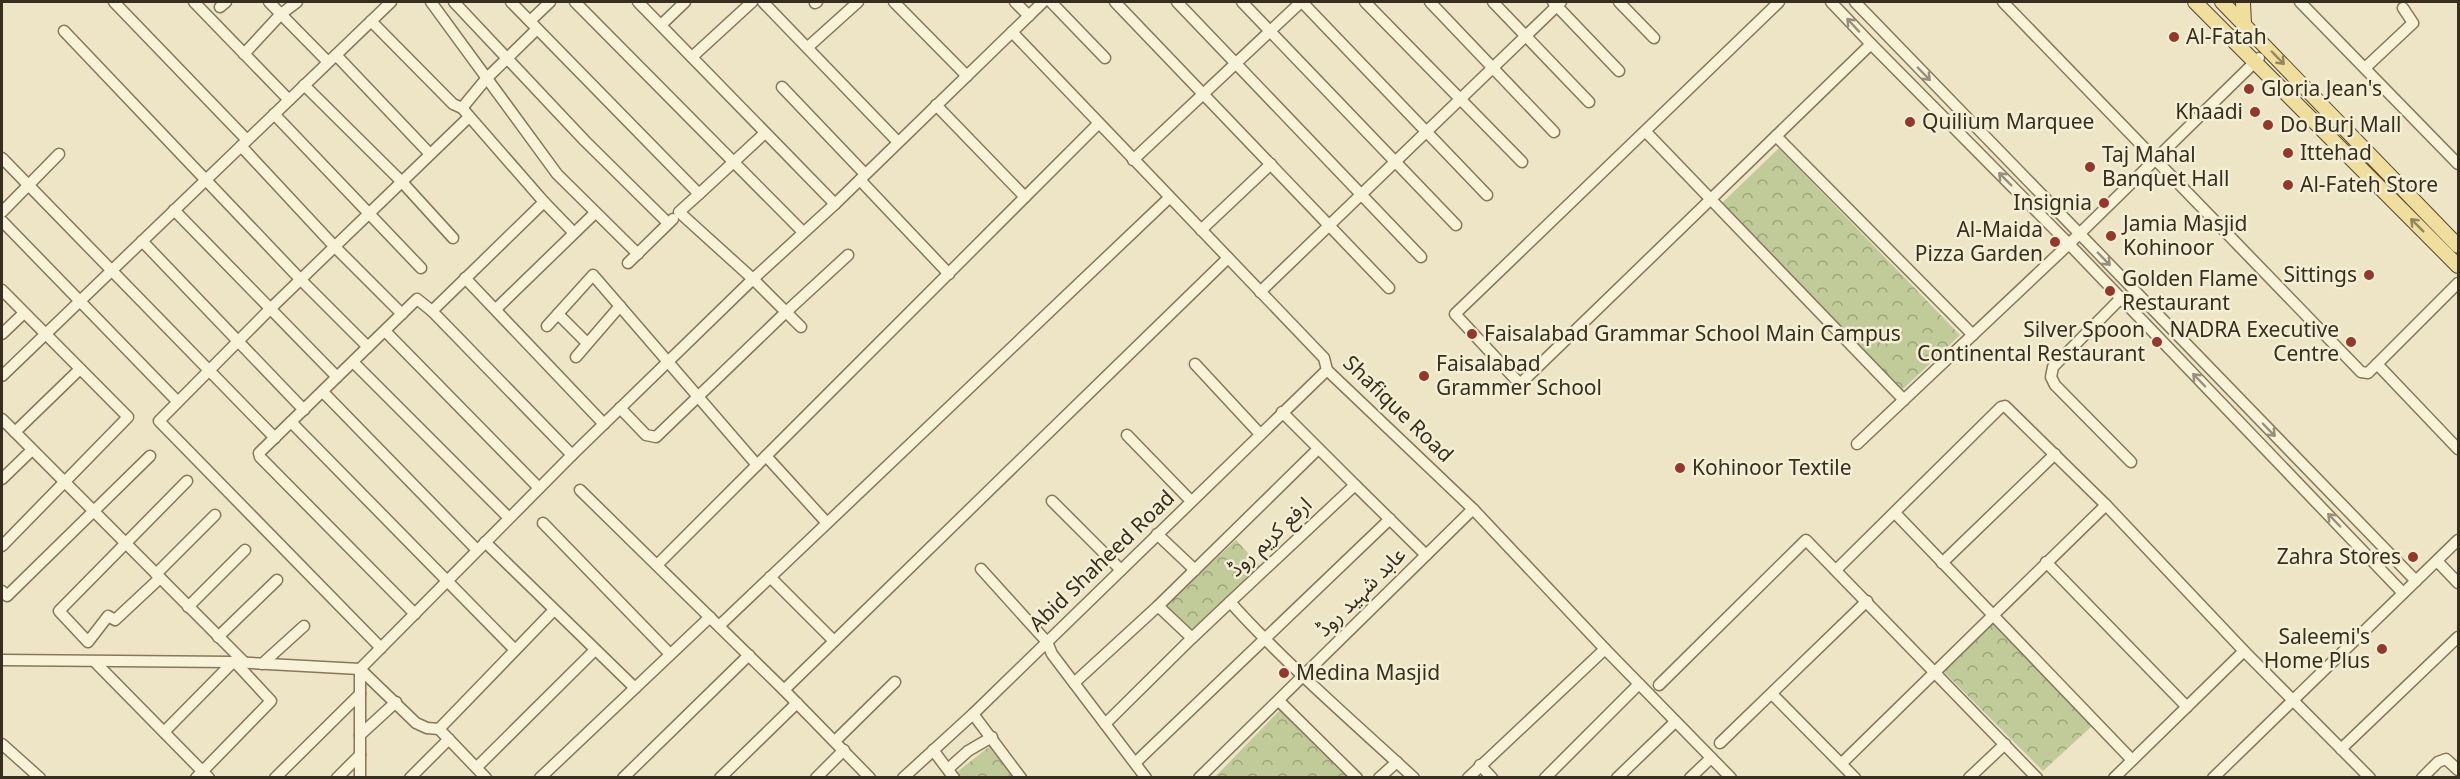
<svg xmlns="http://www.w3.org/2000/svg" width="2460" height="779" viewBox="0 0 2460 779" font-family="Georgia,'Noto Sans Arabic',serif">
	<defs>
		<pattern id="park-crowns" width="20" height="18" patternUnits="userSpaceOnUse" patternTransform="scale(1.5)"><rect width="20" height="18" fill="#c0cb99"/><path d="M2 6a3 3 0 1 1 6 0M12 15a3 3 0 1 1 6 0" fill="none" stroke="#9da57c"/></pattern>
	</defs>
	<rect width="100%" height="100%" fill="#ede5c5"/>
	<g fill="url(#park-crowns)">
		<path d="M1779,148l181,187 -58,55 -181,-186z"/>
		<path d="M1236,540l24,26 -69,66 -26,-26z"/>
		<path d="M1992,622l100,104 -49,45 -100,-100z"/>
		<path d="M1280,710l71,67 -137,1z"/>
		<path d="M990,746l23,31h-52l-4,-5z"/>
	</g>
	<g fill="none" stroke-linecap="round" stroke-linejoin="round">
		<g stroke="#87775b" stroke-width="13">
			<g id="minor">
				<path d="M114,2l133,138"/>
				<path d="M194,2l95,98"/>
				<path d="M269,2l59,60"/>
				<path d="M431,2l126,172 81,80"/>
				<path d="M454,2l131,139 83,82"/>
				<path d="M511,2l188,192 -20,18 74,67 48,48"/>
				<path d="M575,2l228,230"/>
				<path d="M638,2l197,202"/>
				<path d="M763,2l135,140"/>
				<path d="M894,2l73,74"/>
				<path d="M1015,2l14,14"/>
				<path d="M1051,2l54,56"/>
				<path d="M1115,2l274,286"/>
				<path d="M1177,2l244,255"/>
				<path d="M1242,2l214,223"/>
				<path d="M1302,2l185,193"/>
				<path d="M1365,2l157,160"/>
				<path d="M1430,2l124,130"/>
				<path d="M1493,2l96,100"/>
				<path d="M1553,2l66,69"/>
				<path d="M1619,2l35,36"/>
				<path d="M1779,2l-324,312 65,70 351,-340"/>
				<path d="M1831,2l40,42 198,200 334,349"/>
				<path d="M1855,2l561,579"/>
				<path d="M2003,2l358,370 7,1 90,-90"/>
				<path d="M2300,2l158,162"/>
				<path d="M815,3l2,-1"/>
				<path d="M220,7l6,-5"/>
				<path d="M371,21l82,83 9,4 82,94 30,31"/>
				<path d="M530,21l20,-19"/>
				<path d="M661,25l24,-23"/>
				<path d="M64,31l237,249 67,67"/>
				<path d="M1012,32l312,326 3,12 146,139 132,140 -137,129"/>
				<path d="M808,47l50,-45"/>
				<path d="M244,54l37,-40 16,-12"/>
				<path d="M336,55l94,99"/>
				<path d="M692,57l60,-55"/>
				<path d="M2365,68l48,-45 -10,-15"/>
				<path d="M304,85l98,97 51,56"/>
				<path d="M782,87l83,87"/>
				<path d="M936,105l89,92"/>
				<path d="M462,108l24,-29 51,-50"/>
				<path d="M274,114l147,154"/>
				<path d="M1646,132l258,268"/>
				<path d="M1776,136l197,199"/>
				<path d="M241,146l94,101 67,67"/>
				<path d="M2,158l273,280"/>
				<path d="M1133,160l168,-158"/>
				<path d="M860,180l89,94"/>
				<path d="M699,194l66,-61"/>
				<path d="M174,210l163,167"/>
				<path d="M2,212l57,-58"/>
				<path d="M2,221l175,180"/>
				<path d="M1201,230l70,-66"/>
				<path d="M142,241l162,169"/>
				<path d="M628,263l45,-44"/>
				<path d="M465,278l139,146"/>
				<path d="M2,290l126,127 -126,129"/>
				<path d="M1260,292l301,-290"/>
				<path d="M2121,298l-68,69 -2,10 4,8 76,77"/>
				<path d="M496,309l99,-96"/>
				<path d="M432,311l112,-109"/>
				<path d="M558,314l29,29"/>
				<path d="M547,326l46,-51 164,190"/>
				<path d="M385,331l154,157"/>
				<path d="M2,334l22,-21"/>
				<path d="M576,357l44,-51"/>
				<path d="M353,362l156,156"/>
				<path d="M1195,364l65,70"/>
				<path d="M2377,364l81,85"/>
				<path d="M2,376l389,-374"/>
				<path d="M323,392l154,158"/>
				<path d="M620,408l26,27 10,2 130,-125 62,-57"/>
				<path d="M1282,412l73,73"/>
				<path d="M2,419l242,243"/>
				<path d="M291,422l224,228"/>
				<path d="M15,432l65,-63"/>
				<path d="M1127,435l64,66"/>
				<path d="M1857,444l212,-200 190,-186"/>
				<path d="M766,456l61,67"/>
				<path d="M2,479l30,-29"/>
				<path d="M580,490l204,200 86,88"/>
				<path d="M1052,501l69,69"/>
				<path d="M1895,513l237,247"/>
				<path d="M543,523l127,131"/>
				<path d="M1157,534l38,36"/>
				<path d="M485,542l150,146"/>
				<path d="M2437,561l21,22"/>
				<path d="M2046,562l141,145"/>
				<path d="M1942,563l113,-109"/>
				<path d="M657,565l441,-441"/>
				<path d="M981,569l66,73 5,12 94,124"/>
				<path d="M1836,570l165,-163 4,-1 101,99 138,146 126,127"/>
				<path d="M156,574l59,-59"/>
				<path d="M770,577l64,64"/>
				<path d="M160,578l-45,42 -7,-4 -20,26 -29,-31 128,-130"/>
				<path d="M2,591l5,5 143,-140"/>
				<path d="M1158,606l34,32 38,-36"/>
				<path d="M188,607l57,-57"/>
				<path d="M415,614l-155,-157 -1,-4 158,-154 15,12 140,144"/>
				<path d="M719,626l450,-428"/>
				<path d="M218,637l59,-57"/>
				<path d="M381,648l-222,-227 111,-112 199,-192"/>
				<path d="M1605,649l126,129"/>
				<path d="M2,660l231,2 127,7 56,54 11,5 12,1"/>
				<path d="M95,662l114,116"/>
				<path d="M262,664l42,-38"/>
				<path d="M1074,683l84,-77 160,-157"/>
				<path d="M1659,685l147,-145 231,238"/>
				<path d="M784,690l444,-432"/>
				<path d="M1772,694l83,84"/>
				<path d="M1279,701l78,77"/>
				<path d="M973,714l48,64"/>
				<path d="M1105,724l87,-86"/>
				<path d="M164,732l69,-70"/>
				<path d="M360,735l36,-33"/>
				<path d="M835,741l60,-59"/>
				<path d="M1720,743l147,-142"/>
				<path d="M2,744l38,34"/>
				<path d="M2341,749l117,-112"/>
				<path d="M933,750l21,28"/>
				<path d="M1135,763l255,-244"/>
				<path d="M1842,763l264,-258"/>
				<path d="M1480,765l12,13"/>
				<path d="M477,767l118,-117"/>
				<path d="M948,769l20,-18 24,-14"/>
				<path d="M196,778l75,-77 -36,-39"/>
				<path d="M275,778l85,-84"/>
				<path d="M337,778l23,-23"/>
				<path d="M360,778v-109l212,-214 181,-176 82,-75 208,-202"/>
				<path d="M410,778l39,-39"/>
				<path d="M486,778l-47,-49 115,-119"/>
				<path d="M540,778l170,-161"/>
				<path d="M623,778l126,-123"/>
				<path d="M720,778l77,-75"/>
				<path d="M816,778l28,-28"/>
				<path d="M903,778l70,-64 354,-344"/>
				<path d="M1199,778l274,-269"/>
				<path d="M1379,778l18,-16"/>
				<path d="M1414,778c-63,-58 -127,-113 -184,-176l125,-117 71,70"/>
				<path d="M1545,778l94,-94"/>
				<path d="M1617,778l58,-56"/>
				<path d="M1690,778l21,-20"/>
				<path d="M1969,778l36,-34"/>
				<path d="M2114,778l130,-127"/>
				<path d="M2213,778l245,-238"/>
				<path d="M2422,778l16,-16 8,-3 12,11"/>
			</g>
		</g>
		<g stroke="#55452f" stroke-width="16">
			<g id="major">
				<path d="M2195,2l263,264"/>
				<path d="M2222,2l236,244"/>
				<path d="M2243,2l1,22"/>
			</g>
		</g>
		<use href="#minor" stroke="#f8f2d8" stroke-width="10"/>
		<use href="#major" stroke="#efde9e" stroke-width="14"/>
	</g>
	<defs><path id="oneway-shaft" d="M-6 0H5M1.5-3L5.5 0L1.5 3" fill="none" stroke-width="1.6" stroke-linecap="round" stroke-linejoin="round" transform="scale(1.5)"/></defs>
	<g stroke="#98907c">
		<use href="#oneway-shaft" transform="translate(1853 25) rotate(-133)"/>
		<use href="#oneway-shaft" transform="translate(1924 74) rotate(46)"/>
		<use href="#oneway-shaft" transform="translate(2005 179) rotate(-135)"/>
		<use href="#oneway-shaft" transform="translate(2104 259) rotate(46)"/>
		<use href="#oneway-shaft" transform="translate(2199 380) rotate(-134)"/>
		<use href="#oneway-shaft" transform="translate(2269 430) rotate(46)"/>
		<use href="#oneway-shaft" transform="translate(2334 520) rotate(-134)"/>
	</g>
	<g stroke="#94865e">
		<use href="#oneway-shaft" transform="translate(2278 58) rotate(46)"/>
		<use href="#oneway-shaft" transform="translate(2417 225) rotate(-135)"/>
	</g>
	<g fill="#94372d" stroke="#f4efd4" stroke-width="2">
		<circle cx="2174" cy="37" r="6"/>
		<circle cx="2249" cy="89" r="6"/>
		<circle cx="2255" cy="112" r="6"/>
		<circle cx="1910" cy="122" r="6"/>
		<circle cx="2268" cy="125" r="6"/>
		<circle cx="2288" cy="153" r="6"/>
		<circle cx="2090" cy="167" r="6"/>
		<circle cx="2288" cy="185" r="6"/>
		<circle cx="2104" cy="203" r="6"/>
		<circle cx="2111" cy="236" r="6"/>
		<circle cx="2055" cy="242" r="6"/>
		<circle cx="2369" cy="275" r="6"/>
		<circle cx="2110" cy="291" r="6"/>
		<circle cx="1472" cy="334" r="6"/>
		<circle cx="2157" cy="342" r="6"/>
		<circle cx="2351" cy="342" r="6"/>
		<circle cx="1424" cy="376" r="6"/>
		<circle cx="1680" cy="468" r="6"/>
		<circle cx="2413" cy="557" r="6"/>
		<circle cx="2382" cy="649" r="6"/>
		<circle cx="1284" cy="673" r="6"/>
	</g>
	<g text-anchor="middle" dominant-baseline="central" stroke-width="5" stroke-linejoin="round" paint-order="stroke">
		<g font-size="21" fill="#382e1f" stroke="#f4efd4" text-anchor="start">
			<text x="2186" y="37">Al-Fatah</text>
			<text x="2261" y="89">Gloria Jean's</text>
			<text x="2243" y="112" text-anchor="end">Khaadi</text>
			<text x="1922" y="122">Quilium Marquee</text>
			<text x="2280" y="125">Do Burj Mall</text>
			<text x="2300" y="153">Ittehad</text>
			<text x="2102" y="155">Taj Mahal<tspan x="2102" dy="24">Banquet Hall</tspan></text>
			<text x="2300" y="185">Al-Fateh Store</text>
			<text x="2092" y="203" text-anchor="end">Insignia</text>
			<text x="2123" y="224">Jamia Masjid<tspan x="2123" dy="24">Kohinoor</tspan></text>
			<text x="2043" y="230" text-anchor="end">Al-Maida<tspan x="2043" dy="24">Pizza Garden</tspan></text>
			<text x="2357" y="275" text-anchor="end">Sittings</text>
			<text x="2122" y="279">Golden Flame<tspan x="2122" dy="24">Restaurant</tspan></text>
			<text x="2145" y="330" text-anchor="end">Silver Spoon<tspan x="2145" dy="24">Continental Restaurant</tspan></text>
			<text x="2339" y="330" text-anchor="end">NADRA Executive<tspan x="2339" dy="24">Centre</tspan></text>
			<text x="1484" y="334">Faisalabad Grammar School Main Campus</text>
			<text x="1436" y="364">Faisalabad<tspan x="1436" dy="24">Grammer School</tspan></text>
			<text x="1692" y="468">Kohinoor Textile</text>
			<text x="2401" y="557" text-anchor="end">Zahra Stores</text>
			<text x="2370" y="637" text-anchor="end">Saleemi's<tspan x="2370" dy="24">Home Plus</tspan></text>
			<text x="1296" y="673">Medina Masjid</text>
		</g>
		<g font-size="21" fill="#382e1f" stroke="#f4efd4">
			<text transform="translate(1398 409) rotate(44)">Shafique Road</text>
			<text transform="translate(1270 537) rotate(-43)">ارفع کریم روڈ</text>
			<text transform="translate(1102 561) rotate(-44)">Abid Shaheed Road</text>
			<text transform="translate(1361 592) rotate(-45)">عابد شہید روڈ</text>
		</g>
	</g>
	<rect width="2460" height="779" fill="none" stroke="#382e1f" stroke-width="6"/>
</svg>
